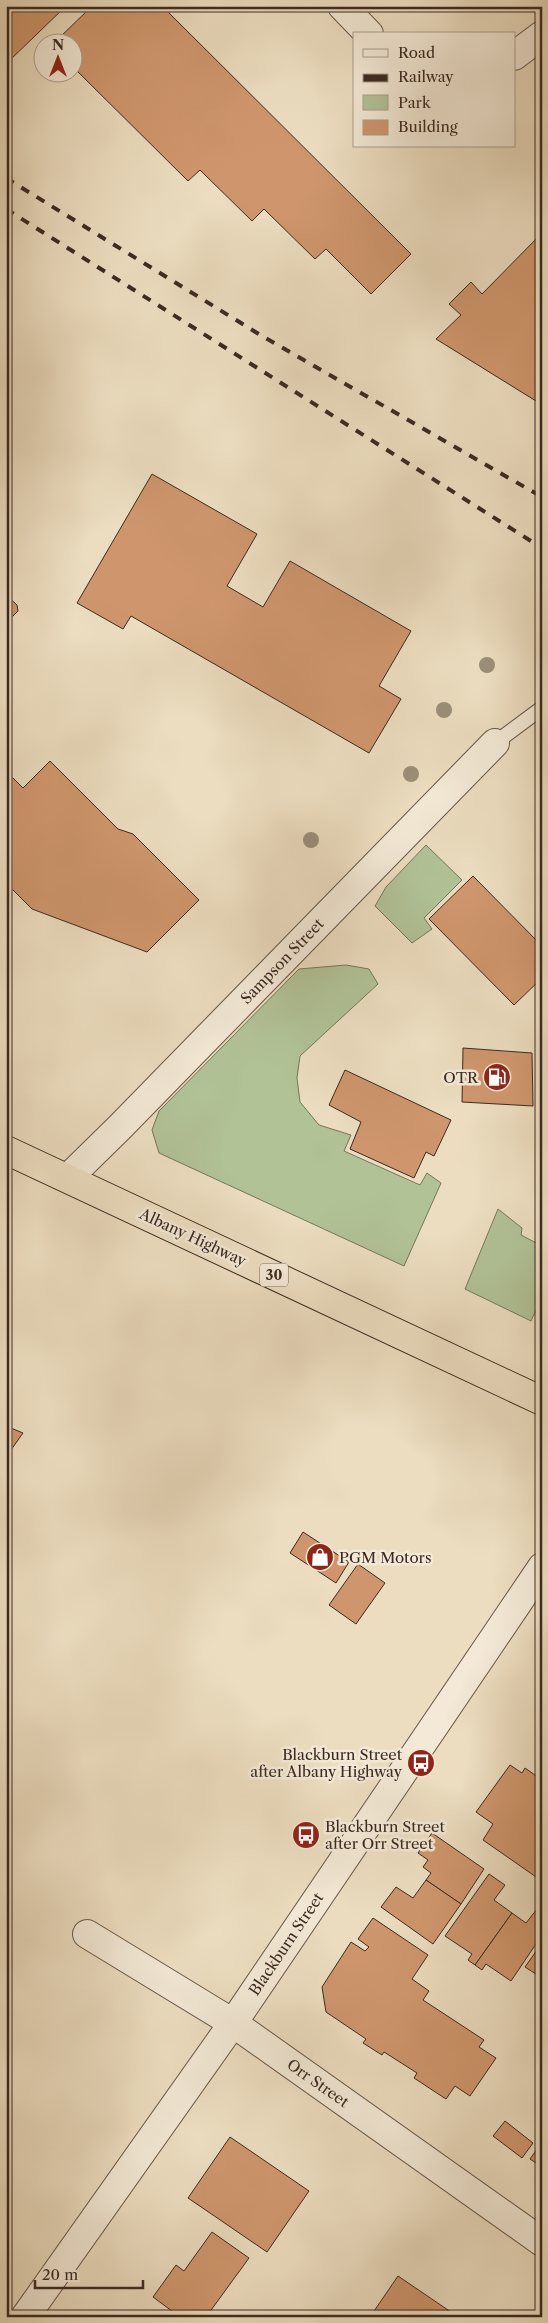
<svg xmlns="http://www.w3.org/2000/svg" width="548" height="2323" viewBox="0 0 548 2323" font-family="'Libre Caslon Text',serif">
	<rect width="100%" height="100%" fill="#ecddc0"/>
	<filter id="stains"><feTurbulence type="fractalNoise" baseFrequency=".004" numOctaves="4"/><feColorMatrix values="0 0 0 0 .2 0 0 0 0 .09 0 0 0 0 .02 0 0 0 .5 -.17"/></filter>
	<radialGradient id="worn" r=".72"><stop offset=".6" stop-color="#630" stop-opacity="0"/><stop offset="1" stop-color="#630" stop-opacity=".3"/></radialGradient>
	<g fill="#b1c297" stroke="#76765c">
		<path d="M426,845l36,35 -38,38 8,11 -20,14 -37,-37 11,-19z"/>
		<path d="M346,965l23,4 9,15 -78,72 -3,22 3,24 19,23 32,10 -7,16 76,34 7,-12 14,10 -37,83 -245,-113 -7,-23 7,-19 140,-142z"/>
		<path d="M498,1209l24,19 -1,7 21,11v51l-11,24 -66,-32z"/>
	</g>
	<g fill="#cf966d" stroke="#3c2a22">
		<path d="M6,6h60l-58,56z"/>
		<path d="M92,6h70l249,248 -40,40 -45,-45 -11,10 -51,-50 -12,12 -52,-51 -12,11 -116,-115v-24h-17z"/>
		<path d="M542,233v162l-6,6 -100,-62 25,-24 -12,-11 22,-22 11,12z"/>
		<path d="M152,474l105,60 -30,52 36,21 27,-46 121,70 -32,55 22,13 -32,54 -238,-137 -8,13 -46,-26z"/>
		<path d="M6,595l11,10 1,6 -12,12z"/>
		<path d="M50,761l68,68 15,5 66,66 -52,52 -115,-43 -26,-26v-112l17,17z"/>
		<path d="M473,876l69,70v32l-28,27 -85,-86z"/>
		<path d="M463,1048l69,5 1,53 -71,-4z"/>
		<path d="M345,1070l106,50 -17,36 -8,-4 -12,26 -64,-29 11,-27 -32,-17z"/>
		<path d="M6,1426l17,7 -17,24z"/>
		<path d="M303,1532l46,30 -13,21 -46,-30z"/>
		<path d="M358,1564l27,19 -29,41 -27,-19z"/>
		<path d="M510,1765l12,8 3,-5 17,12v96l-3,3 -56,-39 10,-16 -17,-12z"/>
		<path d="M432,1833l52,36 -23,35 -35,-24 5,-7 -8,-6 5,-7 -10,-7z"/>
		<path d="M489,1874l16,11 -11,15 18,13 -37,52 -7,-5 4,-6 -27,-18z"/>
		<path d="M426,1880l35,24 -28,40 -52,-37 15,-20 17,11z"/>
		<path d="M537,1909l5,3v23l-31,46 -25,-17 -4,6 -7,-5 37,-52 14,10z"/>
		<path d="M373,1918l55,37 -16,24 17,12 -6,9 61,40 -5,7 17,11 -26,38 -15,-10 -9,13 -32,-21 3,-5 -33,-21 -2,3 -19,-12 3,-4 -40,-27 -4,-25 29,-45 14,9 4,-4 -11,-8z"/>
		<path d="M542,1943v35l-17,-11z"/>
		<path d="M505,2121l28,22 -11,15 -29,-22z"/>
		<path d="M230,2137l79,54 -42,61 -79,-54z"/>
		<path d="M542,2142v25l-12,-8z"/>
		<path d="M212,2232l37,26 -43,59h-26l-27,-20 23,-32 8,6z"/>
		<path d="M398,2276l50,34 -4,7h-74z"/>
		<path d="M448,2310l10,7h-14z"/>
	</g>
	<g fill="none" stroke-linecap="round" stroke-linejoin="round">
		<g stroke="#68574a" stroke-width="16">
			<path id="lane" d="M495,743l47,-35"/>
		</g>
		<g stroke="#68574a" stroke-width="30">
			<g id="street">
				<path d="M342,6l27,28"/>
				<path d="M514,56l28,-21"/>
				<path d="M68,1178l52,-51 375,-384"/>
				<path d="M87,1934l146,89 309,219"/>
				<path d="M25,2317l208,-294 309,-456"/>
			</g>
		</g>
		<g stroke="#3c2a22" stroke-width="30">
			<path id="highway" d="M6,1150l536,251"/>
		</g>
		<use href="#lane" stroke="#f3e9d6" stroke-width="14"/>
		<use href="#street" stroke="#f3e9d6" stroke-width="28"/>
		<use href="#highway" stroke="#ecddc0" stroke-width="28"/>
		<g stroke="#3c2a22" stroke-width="4" stroke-dasharray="9 9" stroke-linecap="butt">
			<path d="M6,178l256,158 280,161"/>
			<path d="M6,209l536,339"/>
		</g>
	</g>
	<g fill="#9b8f79">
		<circle cx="487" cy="665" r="8"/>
		<circle cx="444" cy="710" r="8"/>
		<circle cx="411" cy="774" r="8"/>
		<circle cx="311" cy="840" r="8"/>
	</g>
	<defs>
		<g id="fuel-disc" transform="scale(1.4375)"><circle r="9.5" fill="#8f2418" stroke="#f3e9d6"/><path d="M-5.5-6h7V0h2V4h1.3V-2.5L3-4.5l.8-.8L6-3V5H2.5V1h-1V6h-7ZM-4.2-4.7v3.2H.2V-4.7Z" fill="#fff"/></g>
		<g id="shop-disc" transform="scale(1.4375)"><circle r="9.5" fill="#8f2418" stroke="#f3e9d6"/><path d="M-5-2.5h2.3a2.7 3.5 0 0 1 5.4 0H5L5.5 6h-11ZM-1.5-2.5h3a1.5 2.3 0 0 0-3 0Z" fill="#fff"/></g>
		<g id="bus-disc" transform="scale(1.4375)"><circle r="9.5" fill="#8f2418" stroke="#f3e9d6"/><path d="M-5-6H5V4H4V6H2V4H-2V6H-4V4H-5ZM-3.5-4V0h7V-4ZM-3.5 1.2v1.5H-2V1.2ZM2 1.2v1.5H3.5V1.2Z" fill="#fff"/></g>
	</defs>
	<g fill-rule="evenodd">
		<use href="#fuel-disc" x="497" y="1077"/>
		<use href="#shop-disc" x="320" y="1557"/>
		<use href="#bus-disc" x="421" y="1763"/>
		<use href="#bus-disc" x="306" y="1835"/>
	</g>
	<g text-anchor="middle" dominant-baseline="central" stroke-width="5" stroke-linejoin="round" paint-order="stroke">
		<rect fill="#f3e9d6" stroke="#736358" stroke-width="1" x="260" y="1263.5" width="28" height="23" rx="4"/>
		<g font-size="14" font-weight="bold" fill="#3c2a22">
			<text x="274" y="1275">30</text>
		</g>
		<g font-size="15" fill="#3c2a22" stroke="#f3e9d6">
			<text transform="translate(282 961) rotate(-46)">Sampson Street</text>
			<text transform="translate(193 1237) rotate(25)">Albany Highway</text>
			<text transform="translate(286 1944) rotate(-56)">Blackburn Street</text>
			<text transform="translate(318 2083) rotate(35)">Orr Street</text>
		</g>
		<g font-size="15" fill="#3c2a22" stroke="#f3e9d6" text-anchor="end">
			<text x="478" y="1077">OTR</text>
			<text x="339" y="1557" text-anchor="start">PGM Motors</text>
			<text x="402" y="1754">Blackburn Street<tspan x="402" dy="17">after Albany Highway</tspan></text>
			<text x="325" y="1826" text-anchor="start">Blackburn Street<tspan x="325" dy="17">after Orr Street</tspan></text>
		</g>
	</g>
	<rect width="548" height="2323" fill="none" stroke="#ecddc0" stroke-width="25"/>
	<rect x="8" y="8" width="533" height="2308" fill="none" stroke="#3c2a22" stroke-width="2.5"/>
	<rect x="12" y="12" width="523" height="2298" fill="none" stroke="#3c2a22"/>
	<rect x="353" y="32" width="162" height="115" fill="#f3e9d6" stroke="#aa9d8e"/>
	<rect x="363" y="49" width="25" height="8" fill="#f3e9d6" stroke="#aa9d8e"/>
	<text x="398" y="58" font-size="15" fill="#3c2a22">Road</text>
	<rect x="363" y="74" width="25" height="8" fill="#3c2a22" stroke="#aa9d8e"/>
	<text x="398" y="82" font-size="15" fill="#3c2a22">Railway</text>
	<rect x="363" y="95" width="25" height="15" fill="#b1c297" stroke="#aa9d8e"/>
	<text x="398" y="108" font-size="15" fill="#3c2a22">Park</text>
	<rect x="363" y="120" width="25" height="15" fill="#cf966d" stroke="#aa9d8e"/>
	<text x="398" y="132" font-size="15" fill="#3c2a22">Building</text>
	<g transform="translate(58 58)"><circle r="24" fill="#f3e9d6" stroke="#aa9d8e"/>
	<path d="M0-4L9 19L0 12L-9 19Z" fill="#8f2418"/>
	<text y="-8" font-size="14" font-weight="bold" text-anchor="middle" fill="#3c2a22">N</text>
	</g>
	<path d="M35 2280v8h108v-8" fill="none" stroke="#3c2a22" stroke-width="2.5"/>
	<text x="42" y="2280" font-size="15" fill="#3c2a22" stroke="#f3e9d6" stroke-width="4" paint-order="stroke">20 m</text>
	<rect width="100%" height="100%" filter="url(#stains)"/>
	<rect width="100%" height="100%" fill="url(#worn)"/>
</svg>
